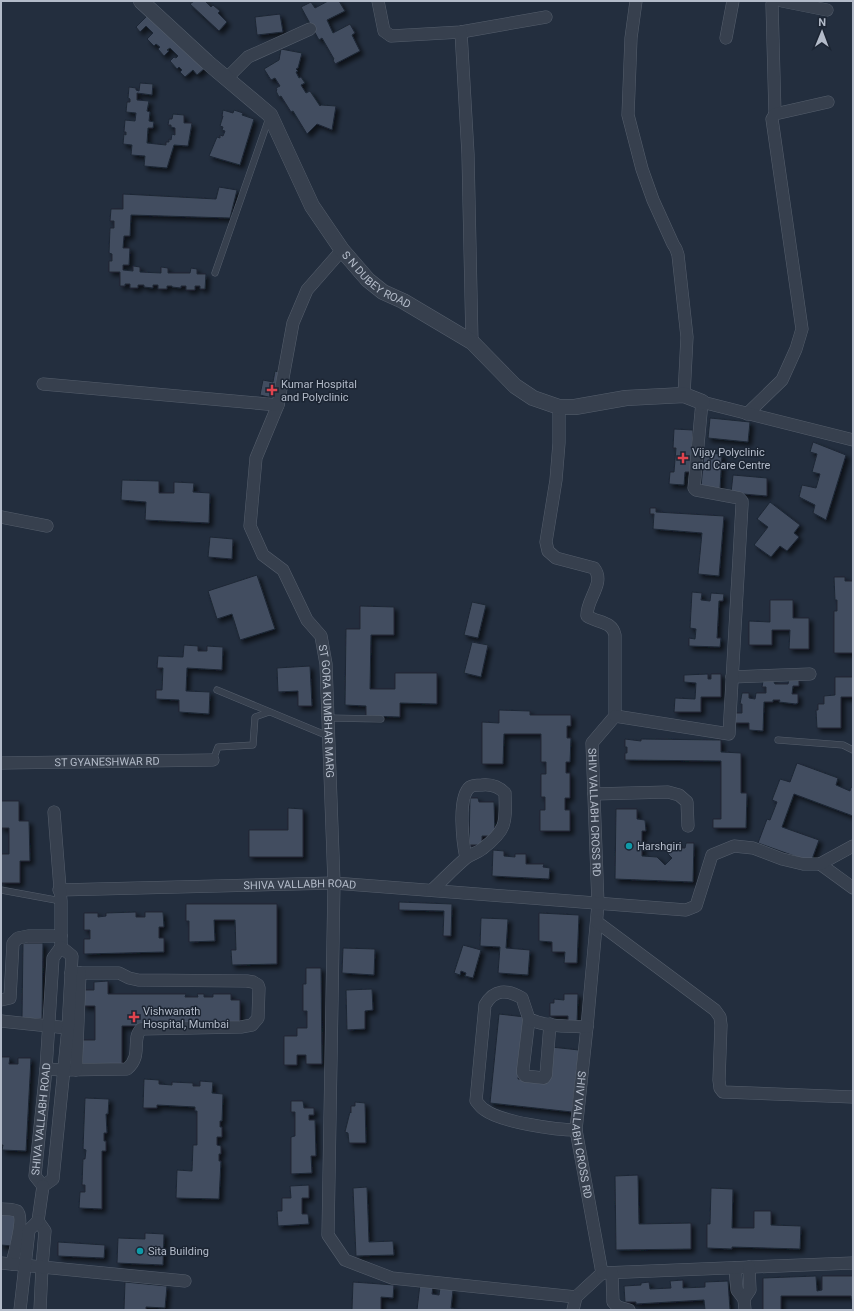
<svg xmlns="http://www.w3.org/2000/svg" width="854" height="1311" viewBox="0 0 854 1311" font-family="Roboto,sans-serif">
	<defs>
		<filter id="shadow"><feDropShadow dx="3.5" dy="3.5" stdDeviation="2" flood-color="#0009"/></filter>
	</defs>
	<rect width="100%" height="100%" fill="#232e3e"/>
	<g fill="#424e60" stroke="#1e2735" filter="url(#shadow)">
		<path d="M194,1h11l6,6 2,-2 7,6 -2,2 9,9 -8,9 -29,-27z"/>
		<path d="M328,1h11l6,10 -18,9 6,13 17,-9 5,9 -3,2 8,16 -25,13 -2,-4 1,-1 -12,-21 -3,2 -18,-33 10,-5 4,6z"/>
		<path d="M280,14l3,18 -26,3 -2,-18z"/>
		<path d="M148,15l57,53 -8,7 -4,-5 -8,7 -5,-5 2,-2 -3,-3 -2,2 -7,-8 4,-4 2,1 2,-2 -8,-8 -3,2 2,1 -5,5 -6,-7 2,-2 -4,-3 -2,2 -7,-7 6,-6 -7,-7 -6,6 -4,-5z"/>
		<path d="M281,49l21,4 -4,15 -2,1 2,2 -2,1 3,6 2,-1 4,6 -4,2 5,8 4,-2 10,15 1,-1 15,1 -4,24 -15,-6 -10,10 -14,-23 -2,1 -10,-16 -2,1 -3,-6 1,-1 -1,-2 4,-2 -5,-8 -4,2 -7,-11 15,-9z"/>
		<path d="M140,83l13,1 -1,11 -15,-2v7l12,1 -2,10 3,1 -1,9 5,1 -1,6h-5l-1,15 19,2v-3h3v-3l2,1 1,-6 3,1v-7l-4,-1v-2h-3l1,-6h3l1,-5 11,1v8h8l-4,23 -14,-1 -7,23 -23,-2 1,-10 -14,-1 1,-10 -9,-1 1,-10 2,1v-3h-2l1,-12 10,1 1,-8 -10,-1 1,-10h3v-3l-2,-1 1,-11 7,1v2l3,1z"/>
		<path d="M223,110l10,3 1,-3 9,3 -1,2 12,4 -14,46 -31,-9 8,-19 3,1v-3l3,1 2,-5 -3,-1 1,-3 -3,-1 3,-10h-1z"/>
		<path d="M219,187l18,3 -7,28 -99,-3 -1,21h-6l-1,12h7l-1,17h-6v5l10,1v-5l7,1v5l21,1v-6l7,1v5h22l1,-5 6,1v5h9l-1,15h-5v-3h-5v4h-9v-4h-5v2l-9,-1v-1h-5v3h-9v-4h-5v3l-9,-1v-2h-6v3h-8v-4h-5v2h-5v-14h-11v-11h3v-7l-3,-1 1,-25h4v-7h-4l1,-12h12v-15l93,5z"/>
		<path d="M275,371l7,2 -5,26 -17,-4 3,-15 10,2z"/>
		<path d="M710,418l40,4 -2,20 -40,-4z"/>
		<path d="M674,429l19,1 -2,42h-6l-1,13 -15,-1 1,-12h4l2,-24h-3z"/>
		<path d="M813,442l33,13 -20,65 -13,-7 2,-8 -16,-8 3,-12 14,3 4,-14 -8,-2 5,-18 -7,-2z"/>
		<path d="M704,453l18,1 -2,35 -19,-2z"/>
		<path d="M733,475l34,3v18l-36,-3z"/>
		<path d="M122,480l37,1v12h15v-11l20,1 -1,9 17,1 -1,30 -64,-3 1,-18 -25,-2z"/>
		<path d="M770,502l30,23 -6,8 5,4 -12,14 -7,-5 -9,11 -17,-12 14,-18 -11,-8z"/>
		<path d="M650,508h6v4l68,4 -5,60 -21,-2 4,-41 -49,-4 1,-15h-4z"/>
		<path d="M210,537l23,2 -1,20 -24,-2z"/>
		<path d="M257,575l18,54 -35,11 -8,-26 -15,5 -9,-28z"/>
		<path d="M834,577h11v4h8v72h-19v-42h3v-11h-2z"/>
		<path d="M692,592l10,1 -1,7 9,1 1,-8 13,1 -1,7h-4l-2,37h4l-1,9 -31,-1v-8l6,1 1,-10 -6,-1z"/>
		<path d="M770,600h23v18h16v31h-20l1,-19h-18v15h-23v-24l21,1z"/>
		<path d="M472,602l14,3 -8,33 -14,-3z"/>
		<path d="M360,606l34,1v28h-23l-1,54h25v-16h42v31l-37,-1v14l-34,-1v-10l-21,-1 1,-76h14z"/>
		<path d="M472,642l16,3 -7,32 -17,-4z"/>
		<path d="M184,645l14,1v5h9v-5l16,1 -1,23 -35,-2 -1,23 24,1 -1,22 -30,-2v-12l-23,-1v-9h6l1,-22h-6l1,-12 25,1z"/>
		<path d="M310,666l2,40h-14v-15l-20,1 -1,-24z"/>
		<path d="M708,674v5h3v-5h10v23h-20v15h-27l1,-14 20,1 1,-16 -12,-1v-7z"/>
		<path d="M835,677h18v20h-12v31h-24l-1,-18h2v-6h6v-8l11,-1z"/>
		<path d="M799,679v7h-6l-1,8h6v9l-2,1 -17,-2 1,-2h-7v2h-9l-1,29 -14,-1v-7h-16v-10h9v-9h-2l2,-11h7v5l6,1 1,-6h10v-6h-4l1,-6 10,-1 2,4h13l1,-4z"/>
		<path d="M499,710l31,1v4h41v11h-4v12h4l-1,24h-4v11h4v25h-5v12h5v21h-30v-21h5v-13h-4v-23h5v-12h-5v-28h-37l-1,30h-21v-42l17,1z"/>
		<path d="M625,739l16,2v-2l80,1v12l20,1v40h6l-1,35h-33v-9h8v-58l-96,-1v-7h2v-6h-2z"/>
		<path d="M797,763l41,15 -2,7 14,6 1,-4 2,1v28l-59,-22 -12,33 37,13 -8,22 -53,-19 9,-24 3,1 7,-18 -5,-2 8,-21 10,3z"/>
		<path d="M470,798h8l1,4h15l1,34h-13v9h-13z"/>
		<path d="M1,801h18v20h10l1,40h-10v22h-19v-29h8v-26h-8z"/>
		<path d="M288,808l15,1v48h-54v-27h39z"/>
		<path d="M616,809h21v10l8,1 1,11h-4v25l15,1 8,8 7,-7 -4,-4 1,-12 8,1 2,5h6l1,-5h8l-1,39 -78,-3z"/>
		<path d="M493,850l11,1v5l11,1v-3h11v10h18l-1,3 7,1 -1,11 -57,-3z"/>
		<path d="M399,902l53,2 -1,32h-8l1,-25 -45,-1z"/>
		<path d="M186,904h91v60l-45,1 -1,-15h5l-1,-30h-21l1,21 -26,1v-21h-3z"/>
		<path d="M136,912v5h9v-5h18l1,15h-5v11h5v14l-80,2v-15h6v-9h-6v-17h14v4l8,-1v-3z"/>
		<path d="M539,913l40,2 -2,48h-13l1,-11h-13v-10l-13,-1z"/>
		<path d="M481,918l27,1 -2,29 24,2 -2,25 -30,-2 2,-26 -20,-1z"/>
		<path d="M23,943h20l-1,76 -20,-1z"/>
		<path d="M463,945l18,5 -8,28 -8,-2 1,-3 -5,-2 -1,4 -6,-2z"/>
		<path d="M343,948l32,1 -1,26 -32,-2z"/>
		<path d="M306,968h15l1,96h-16v-9h-9v10h-13v-29h13v-8h10v-17h-4v-27h3z"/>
		<path d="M108,981v13h78l-1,3h13l-1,-3h7v3h9v-3h18v6h9v25l-77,1v-5l-11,1v4h-30v38h-40v-24h13v-34h-12v-16h11v-8z"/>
		<path d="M372,989l1,21 -8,1v18l-18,1 -1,-40z"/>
		<path d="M564,994h14l-1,29h-9v-7h-18v-13h4v-4l10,1z"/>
		<path d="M499,1014l26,3 -7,62 29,3 4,-35 28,3 -7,62 -82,-9z"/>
		<path d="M1,1057h9l-1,7h9v-6h13l-5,93 -24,-1 1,-5h-2z"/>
		<path d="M144,1079l15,1v4l13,1v-3l21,1v3h7v-5l13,1 -1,11 11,1 -1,27h-2v6h2v10h-5v8l4,1v8h-2v7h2l-2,38 -43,-1 1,-28 15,1 1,-26h4v-34h-2v-4l-38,-2v3h-14z"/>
		<path d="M85,1098l24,1 -1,15h-2l1,19h-3v8h2v10h-4v58l-23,-1 1,-16h5v-7h-3l1,-26h2l1,-9 -3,-1z"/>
		<path d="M291,1101h12l1,7h10v7h-5v5h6l1,36h-5l1,17 -21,1v-37l4,-1v-24h-4z"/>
		<path d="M355,1102l10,1 1,40h-17l-1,-10 -3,-1 5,-20 1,1v-7h4z"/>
		<path d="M638,1175l1,49 52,-1v26l-75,1 -1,-74z"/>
		<path d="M309,1185v13h-7v16h6l1,10 -31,2 -1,-15h5v-13h9l-1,-12z"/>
		<path d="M367,1187l2,55 24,-1 1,14 -38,1 -3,-68z"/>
		<path d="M711,1188l22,1 -1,39h22v-17h17v14l30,1 -1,23 -68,-2v2l-25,-1v-24h3z"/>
		<path d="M1,1214l15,1 -3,31 -12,-1z"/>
		<path d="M145,1233l19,1 -1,31 -46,-2 1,-25 27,1z"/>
		<path d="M58,1242l47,3 -1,13 -46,-2z"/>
		<path d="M816,1276l1,15 5,-1v-14h31v34l-2,-14h-70v14h-18v-32z"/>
		<path d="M683,1280v8l22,-1v-5l23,-1 2,29h-25l-1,-10 -68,4v-2h-11l-1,-16 17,-1v-2l8,-1 1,7 21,-1 -1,-7z"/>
		<path d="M125,1282l42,4 -2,22 -19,-1v3h-22z"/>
		<path d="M353,1282l41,3 -1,13 -12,-1v13h-29z"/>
		<path d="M420,1284l13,2 -1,8 7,1 1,-7 13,2 -2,18 14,2h-48z"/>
	</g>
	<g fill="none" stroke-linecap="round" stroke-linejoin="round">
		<g stroke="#555e6c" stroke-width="7">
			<g id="service">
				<path d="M215,273l54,-155"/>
				<path d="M217,690l111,46"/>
				<path d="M328,718l53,1"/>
				<path d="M778,740l65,5 10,5"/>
				<path d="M213,760l5,-13 35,-2 2,-28 14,-5"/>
				<path d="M1,890l60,11"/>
			</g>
		</g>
		<g stroke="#555e6c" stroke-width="13">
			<g id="minor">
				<path d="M378,1l6,30 7,5 70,-4 85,-15"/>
				<path d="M636,1l-5,37 -3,77 14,54 11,31 20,44 3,5 2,6 9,82 -3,58"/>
				<path d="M774,1l-2,3 3,110"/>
				<path d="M782,1l45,9"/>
				<path d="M461,32l7,122 4,188"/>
				<path d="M726,38l7,-37"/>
				<path d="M227,78l21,-21 62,-28"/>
				<path id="s1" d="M342,250l-35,40 -14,33 -15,82 -22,53 -6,68 13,29 20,15 24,50 14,16 5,28 8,219 -6,352 17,25 47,18 184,19 26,-24"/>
				<path d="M43,384l235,21"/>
				<path id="s2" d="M559,407v36l-3,37 -10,62 2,9 8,7 38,10c12,15 -8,31 -7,48 11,7 25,5 28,19v81l-23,27 6,161 -11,123 -11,103 26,143"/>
				<path d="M747,414l35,-34 14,-31 6,-20 -30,-210 3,-5 53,-12"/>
				<path d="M1,517l46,9"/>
				<path d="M732,677l78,-3"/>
				<path d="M615,716l114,18 13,-229v-4l-3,-3 -43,-8 -2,-2 8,-86 151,38"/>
				<path id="s3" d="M1,763l212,-3"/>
				<path d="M594,794l74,-2 11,3 8,7 1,24"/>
				<path d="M820,864l33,24"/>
				<path id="s4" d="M59,890l275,-7 352,27 10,-4 16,-51 22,-9 19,2 29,11 21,5h17l33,-18"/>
				<path d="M432,890c11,-10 22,-22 34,-32 5,-4 11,-5 16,-9 25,-19 24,-26 23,-56 -6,-6 -14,-9 -23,-8 -4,0 -9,0 -12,2 -13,10 -7,57 -4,71"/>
				<path d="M597,922l118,88 5,7 1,8 -2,55 1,8 3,4 130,5"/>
				<path d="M1,1000l9,-2 3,-55 5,-5 10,-2h33"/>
				<path d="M529,1019l-6,50v4l2,3 19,2 2,-3 4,-51"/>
				<path d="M1,1021l67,7"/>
				<path d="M46,1069l17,1 64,-1c16,-13 4,-30 14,-40l100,-2 11,-2 6,-7 1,-30 -1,-3 -5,-3 -6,-1 -109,-1 -9,-2 -10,-5h-48"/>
				<path d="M76,1070l4,-97"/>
				<path d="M576,1130c-20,0 -75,-8 -91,-20 -4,-2 -6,-6 -9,-9l9,-96c9,-16 22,-16 37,-7l7,21c17,8 39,7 58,8"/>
				<path id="s5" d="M43,1186l-8,-10 11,-107 7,-111 8,-11v-46l-7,-89"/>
				<path d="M43,1186l10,-7 15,-151 4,-72 -11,-9"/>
				<path d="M1,1209c5,0 11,0 16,2 8,6 -3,43 -5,53"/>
				<path d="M38,1221l7,10 -3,36 -2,43"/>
				<path d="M38,1221l5,-35"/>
				<path d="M1,1263l184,18"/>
				<path d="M735,1268l2,22 7,9"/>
				<path d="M602,1273l251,-10"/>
				<path d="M612,1273l1,29 5,5 11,3"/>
				<path d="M20,1310l9,-80 9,-9"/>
				<path d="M573,1310l3,-13"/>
				<path d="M745,1310l-1,-11 6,-9 -1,-23"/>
			</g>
		</g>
		<g stroke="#555e6c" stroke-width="16">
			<g id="tertiary">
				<path id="s6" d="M141,1l66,61 63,53 42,91 30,44 26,30 15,12 20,9 69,41 43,44 18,12 26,9h16l51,-9 58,-3 18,7"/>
			</g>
		</g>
		<use href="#service" stroke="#37404e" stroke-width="6"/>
		<use href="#minor" stroke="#37404e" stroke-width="12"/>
		<use href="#tertiary" stroke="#37404e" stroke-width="15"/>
	</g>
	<g fill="#e0444e" stroke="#1c2533" stroke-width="1.5">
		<path d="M270 384h4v4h4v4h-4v4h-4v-4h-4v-4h4z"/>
		<path d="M681 452h4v4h4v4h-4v4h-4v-4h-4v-4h4z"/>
		<path d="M132 1011h4v4h4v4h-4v4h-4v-4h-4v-4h4z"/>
	</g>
	<g fill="#0f9aa8" stroke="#1c2533" stroke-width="1.5">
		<circle cx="629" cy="846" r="4"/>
		<circle cx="140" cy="1251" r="4"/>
	</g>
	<g text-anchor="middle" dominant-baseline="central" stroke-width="3" stroke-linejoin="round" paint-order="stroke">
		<g font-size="11" fill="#b3bbc9" stroke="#1c2533">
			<text stroke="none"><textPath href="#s6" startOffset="372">S N DUBEY ROAD</textPath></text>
			<text stroke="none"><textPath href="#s1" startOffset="507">ST GORA KUMBHAR MARG</textPath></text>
			<text stroke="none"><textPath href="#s3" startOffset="106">ST GYANESHWAR RD</textPath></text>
			<text stroke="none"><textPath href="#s2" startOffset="467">SHIV VALLABH CROSS RD</textPath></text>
			<text stroke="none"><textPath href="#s4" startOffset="241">SHIVA VALLABH ROAD</textPath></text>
			<text stroke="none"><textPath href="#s5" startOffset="70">SHIVA VALLABH ROAD</textPath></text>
			<text stroke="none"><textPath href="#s2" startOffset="791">SHIV VALLABH CROSS RD</textPath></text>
		</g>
		<g font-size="11" fill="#b3bbc9" stroke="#1c2533" text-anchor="start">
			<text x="281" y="384">Kumar Hospital<tspan x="281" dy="13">and Polyclinic</tspan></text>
			<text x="692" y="452">Vijay Polyclinic<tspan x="692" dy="13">and Care Centre</tspan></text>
			<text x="637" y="846">Harshgiri</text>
			<text x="143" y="1011">Vishwanath<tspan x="143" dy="13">Hospital, Mumbai</tspan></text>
			<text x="148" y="1251">Sita Building</text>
		</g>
	</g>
	<rect width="854" height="1311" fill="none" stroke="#b3bbc9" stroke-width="4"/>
	<g transform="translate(822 32) rotate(1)" stroke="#1c2533" stroke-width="3" paint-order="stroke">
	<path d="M0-3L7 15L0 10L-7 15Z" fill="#b3bbc9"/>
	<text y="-6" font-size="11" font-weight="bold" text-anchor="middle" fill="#b3bbc9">N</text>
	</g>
</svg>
